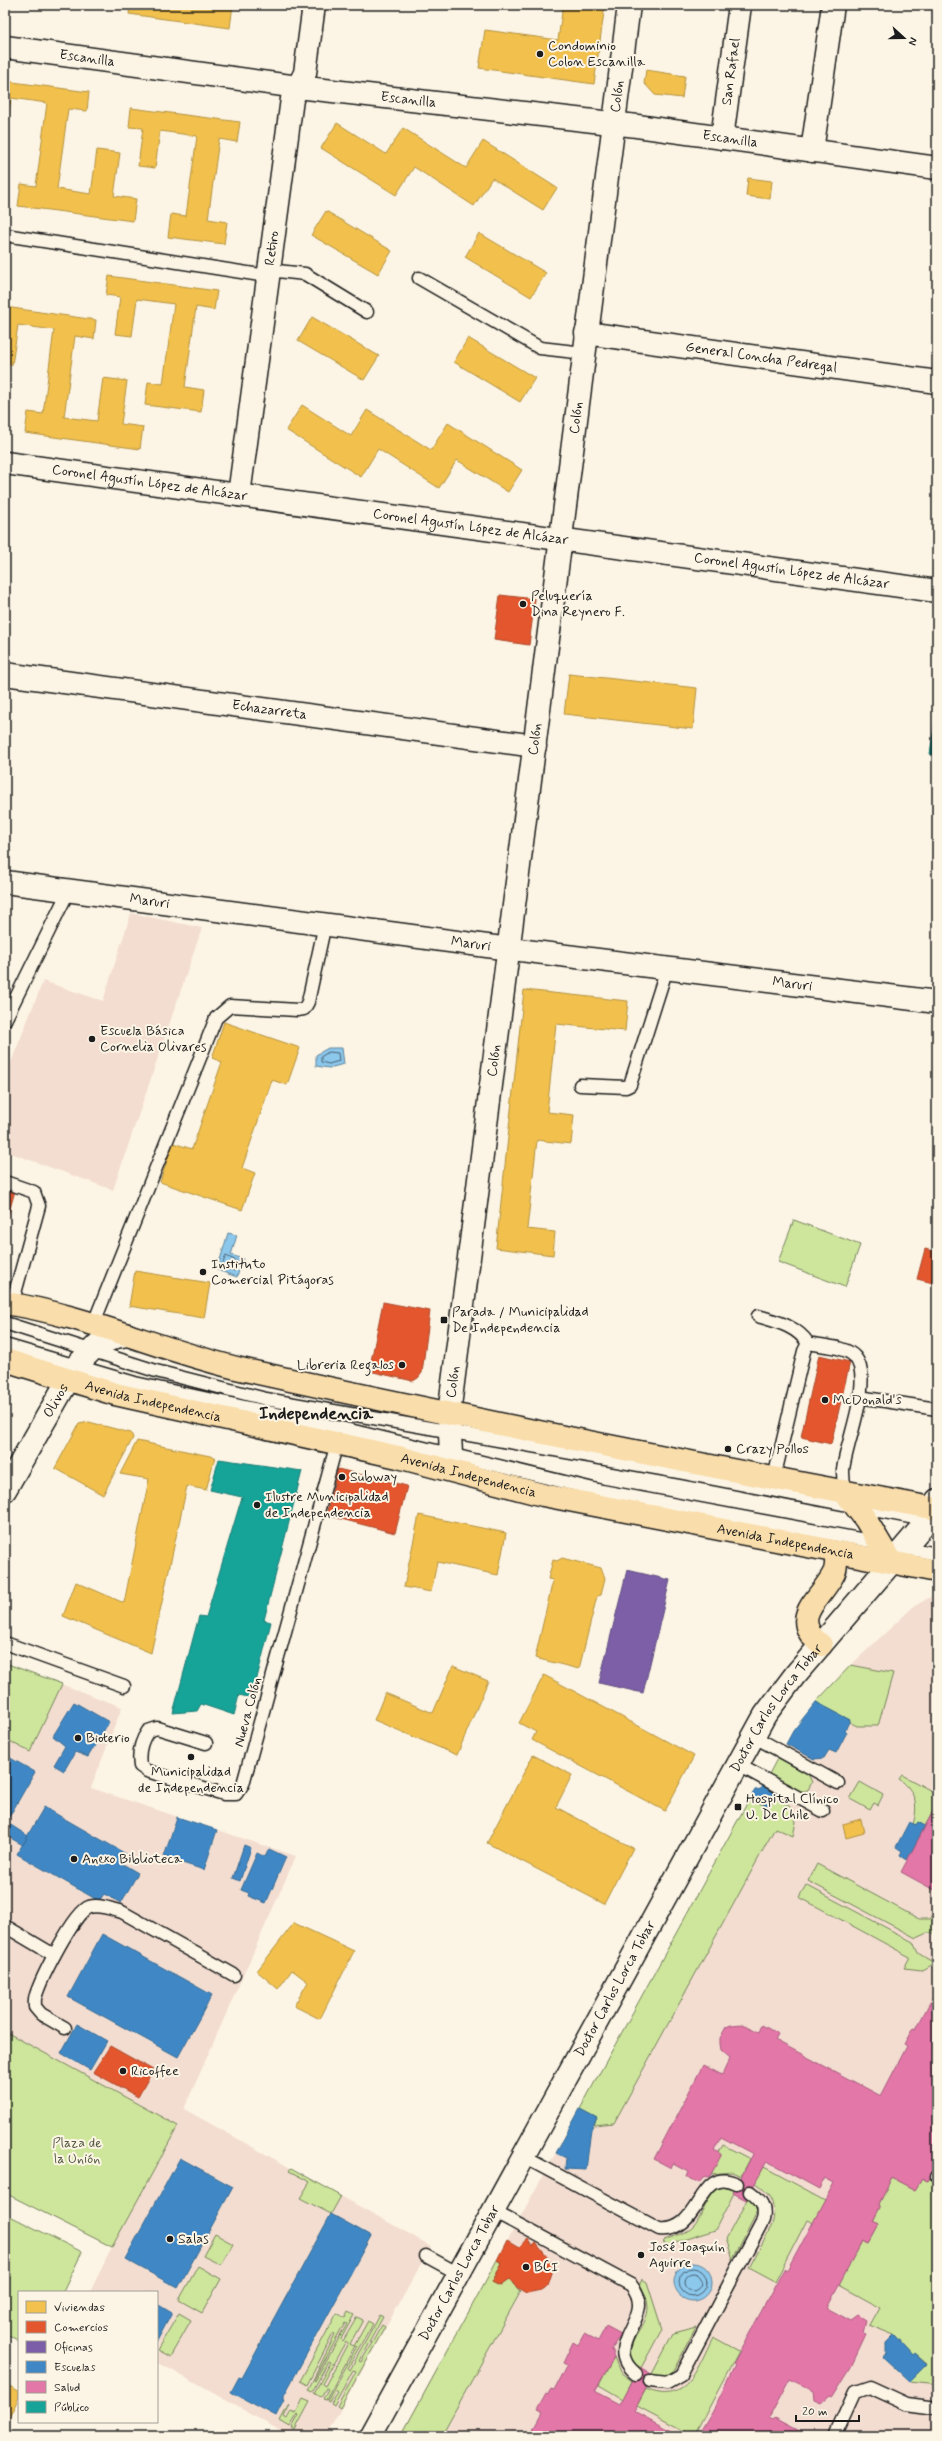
<svg xmlns="http://www.w3.org/2000/svg" width="942" height="2441" viewBox="0 0 942 2441" font-family="Mynerve,sans-serif">
	<rect width="100%" height="100%" fill="#fcf5e5"/>
	<filter id="ink" filterUnits="userSpaceOnUse"><feTurbulence type="fractalNoise" baseFrequency=".025" numOctaves="2"/><feDisplacementMap in="SourceGraphic" scale="8" xChannelSelector="R" yChannelSelector="G"/><feConvolveMatrix kernelMatrix="1 2 1 2 8 2 1 2 1" color-interpolation-filters="sRGB"/></filter>
	<g filter="url(#ink)">
		<g fill="#f3ddd0">
			<path d="M131,913l71,15 -89,262 -108,-39v-73l38,-97 60,20z"/>
			<path d="M932,1596l5,1v839h-537l355,-646 6,-2 32,-57 23,-29 35,-37 62,-58z"/>
			<path d="M5,1663l117,44 -31,81 205,68 -112,253 247,137 -105,190h-36l-133,-74v-70h-67l22,-45 -107,-54z"/>
		</g>
		<g fill="#cee69c" stroke="#75815c" fill-rule="evenodd">
			<path d="M794,1220l66,25 -15,42 -67,-25z"/>
			<path d="M5,1663l57,21 -32,68 -25,-13z"/>
			<path d="M851,1665l42,8 -15,53h-21l-8,-4 1,-2 -34,-18z"/>
			<path d="M778,1757l30,17 4,8 -4,8 -10,2 -30,-16z"/>
			<path d="M902,1775l35,19v10l-12,22 -7,-4 -2,3 -3,-1c6,-18 2,-34 -14,-45z"/>
			<path d="M860,1782l23,13 -5,10 -4,-2 -4,7 -20,-11z"/>
			<path d="M750,1798l19,10 6,-10 13,7 5,5 3,12 -3,14 -18,-8 -161,295 -20,2 3,-7 -17,-9z"/>
			<path d="M817,1864l102,55h10l6,-8 2,22h-10l-11,5 -108,-57z"/>
			<path d="M806,1885l107,57 5,11 16,10 -12,7 -18,-2 6,-11 -111,-60z"/>
			<path d="M6,2032l172,94 -66,121 -107,-54z"/>
			<path d="M723,2145l27,14 -9,17 -9,-4 -21,2 10,-20 -2,-2z"/>
			<path d="M764,2167l61,33 -12,23 -6,-3 -32,62 -26,-14 23,-43c5,-18 -1,-32 -17,-42z"/>
			<path d="M291,2168l50,28 -10,18 -31,-16 10,-16 -21,-11z"/>
			<path d="M892,2178l23,12 7,-11 5,2 2,-3 8,4v203l-27,-3 17,-18 -13,-11 -2,2 -18,-20 -25,-10 10,-18 -40,-22 24,-45 6,3 10,-18 -6,-3 7,-14 -1,-4z"/>
			<path d="M723,2187l11,3v3l-19,37 -48,15 -5,-3c3,-5 23,-6 32,-16 9,-11 15,-36 29,-39z"/>
			<path d="M748,2198l7,7 2,7 -24,47 -7,-20z"/>
			<path d="M6,2214l76,38 -19,40h-44v49l-14,-8z"/>
			<path d="M215,2234l18,10 -12,21 -18,-9z"/>
			<path d="M497,2260l5,4 -10,18 8,4 10,-7 4,6 7,6 -80,145h-40z"/>
			<path d="M198,2266l23,13 -19,34 -23,-13z"/>
			<path d="M642,2279l5,3 15,47 -21,39 -7,-5 -4,-9c2,-28 32,-32 10,-70z"/>
			<path d="M348,2312l6,3 -13,24 2,2 14,-24 6,3 -13,24 4,2 14,-25 5,3 -25,44 2,2 30,-55 3,2 -24,44 2,1 21,-37 3,2 -45,81 -3,-2 19,-35 -3,-1 -19,35 -3,-2 7,-11 -2,-2 -7,12 -2,-1 30,-54 -2,-1 -29,54 -3,-1 5,-10 -2,-1 -5,9 -7,-4 17,-31 -2,-1 -17,31 -4,-2 27,-55 -2,-1 -26,51 -7,-4 37,-68 8,5zM345,2323l2,1 -32,57 -1,-1zM346,2341l2,2 -23,43 -3,-2z"/>
			<path d="M179,2313l12,7 -21,37 -13,-7z"/>
			<path d="M696,2328l-25,47 -7,2 -12,-3 21,-40z"/>
			<path d="M713,2337l26,14 -45,85 -57,-30 9,-17c41,18 52,-23 67,-52z"/>
			<path d="M614,2357l6,15 12,9 -9,18 -24,-14z"/>
			<path d="M303,2399l7,3 -15,28 -3,-2 7,-13 -1,-1 -8,13 -10,-6 9,-17 1,1 -6,12 3,2 4,-8 5,2z"/>
		</g>
		<g fill="#8cc7ec" stroke="#5f8399">
			<path d="M328,1048h14l2,16 -15,4 -13,-2v-11z"/>
			<path d="M228,1233l9,2 -6,20 12,4 -6,18 -20,-7z"/>
			<circle cx="693" cy="2282" r="19"/>
		</g>
		<g fill="#f2c14e" stroke="#b2903f">
			<path d="M130,5h103l-3,23 -101,-14z"/>
			<path d="M563,5h42l-11,79 -115,-16 6,-38 73,10z"/>
			<path d="M646,70l39,6 -3,22 -27,-3 -11,-12z"/>
			<path d="M5,81l84,11 -2,19 -19,-2 -11,80 34,5 6,-44 23,3 -6,43 22,3 -3,22 -115,-15 3,-22 15,2 11,-83 -36,-5 -6,40z"/>
			<path d="M131,108l109,14 -3,20 -18,-3 -11,80 19,3 -3,22 -56,-7 3,-23 15,2 11,-80 -37,-5 -5,37 -17,-2 5,-38 -14,-1z"/>
			<path d="M337,123l49,31 17,-26 63,40 17,-27 74,47 -14,22 -51,-32 -18,28 -60,-39 -18,28 -75,-47z"/>
			<path d="M748,178l24,3 -2,18 -24,-3z"/>
			<path d="M326,211l66,40 -14,23 -67,-39z"/>
			<path d="M479,233l67,40 -15,24 -66,-40z"/>
			<path d="M109,276l108,15 -3,19 -18,-3 -11,80 19,3 -3,22 -56,-7 3,-23 15,2 11,-80 -37,-5 -5,37 -17,-2 5,-37 -14,-2z"/>
			<path d="M5,307l91,13 -2,19 -19,-3 -11,81 33,4 6,-43 24,3 -6,43 22,3 -3,22 -115,-16 3,-21 15,2 11,-84 -36,-5 -6,40 -7,-1z"/>
			<path d="M312,317l67,39 -15,24 -66,-39z"/>
			<path d="M468,338l67,40 -15,24 -66,-40z"/>
			<path d="M302,405l49,31 16,-26 64,40 17,-27 74,47 -14,22 -51,-32 -18,28 -61,-39 -17,28 -75,-47z"/>
			<path d="M569,674l128,14 -4,41 -129,-15z"/>
			<path d="M524,990l104,11 -3,30 -69,-7 -9,88 27,3 -3,29 -34,-4 -10,89 28,3 -2,23 -57,-7z"/>
			<path d="M224,1022l76,26 -13,37 -15,-5 -30,88 13,5 -13,37 -82,-28 13,-39 19,6 30,-87 -10,-4z"/>
			<path d="M135,1271l75,12 -6,35 -75,-12z"/>
			<path d="M89,1422l42,11 2,5 -30,57 -48,-27 24,-44z"/>
			<path d="M137,1441l78,16 -9,33 -19,-4 -36,167 -88,-37 13,-34 48,21 25,-124 -29,-5z"/>
			<path d="M419,1515l87,18 -8,42 -61,-13 -6,30 -27,-5z"/>
			<path d="M562,1558l39,10 4,11 -4,16 -4,1 -18,73 -44,-11 18,-78 -5,-1 5,-19 4,1z"/>
			<path d="M453,1666l35,15 -31,74 -83,-35 11,-27 48,20z"/>
			<path d="M544,1675l150,81 -29,55 -133,-71 4,-8 -17,-9z"/>
			<path d="M533,1755l39,20 -16,32 77,41 -29,56 -117,-61z"/>
			<path d="M861,1819l3,14 -18,5 -3,-14z"/>
			<path d="M294,1923l60,28 -34,68 -26,-13 14,-24 -16,-12 -14,19 -21,-18z"/>
			<path d="M5,2384l14,7v6l-14,29z"/>
		</g>
		<g fill="#e4572e" stroke="#a84529">
			<path d="M500,595l35,4 -6,46 -35,-5z"/>
			<path d="M5,1188l10,3 -10,35z"/>
			<path d="M925,1249l12,3v32l-20,-5z"/>
			<path d="M383,1302l47,9 -8,62 -4,5 -5,3 -44,-10z"/>
			<path d="M819,1355l31,7 -19,82 -30,-7z"/>
			<path d="M338,1469l69,17 -12,47 -69,-18z"/>
			<path d="M110,2046l43,24 -15,27 -45,-25z"/>
			<path d="M528,2239l5,7 3,-3 15,19 2,8 -5,15 -7,5 -14,3 -13,-8 -4,-6 -10,7 -8,-4 10,-18 -5,-4 10,-20 12,7z"/>
		</g>
		<path fill="#7b5ea7" stroke="#5e4a7d" d="M627,1570l43,10 -27,113 -44,-10z"/>
		<g fill="#3f88c5" stroke="#346892">
			<path d="M74,1702l35,20 -21,35 -13,-5 -11,19 -10,-6 11,-19 -12,-10z"/>
			<path d="M816,1702l34,18 -5,10 2,2 -11,21 -7,-3 -5,8 -10,1 -28,-15 7,-13z"/>
			<path d="M5,1755l30,17 -30,52z"/>
			<path d="M764,1784l12,7 -8,15 -18,-8 5,-8 6,-1z"/>
			<path d="M44,1807l82,47 -5,9 17,10 -17,30 -17,-9 -5,7 -82,-47z"/>
			<path d="M177,1817l40,13 -13,40 -40,-13z"/>
			<path d="M6,1822l22,14 -5,9 -18,-10z"/>
			<path d="M909,1822l7,3 2,-3 7,4 -18,34 -7,-5 2,-4 -6,-4z"/>
			<path d="M244,1845l7,3 -11,33 -7,-3z"/>
			<path d="M269,1849l17,8 -20,46 -18,-7 1,-3 -8,-3 16,-37 8,4z"/>
			<path d="M102,1934l110,61 -34,62 -110,-60z"/>
			<path d="M77,2024l30,17 -17,29 -29,-17z"/>
			<path d="M580,2109l17,9 -6,11 -5,41 -21,-1 1,-11 -10,-5z"/>
			<path d="M180,2158l53,29 -55,101 -53,-29z"/>
			<path d="M331,2214l40,22 -89,163 2,1 -8,16 -45,-24 8,-15 3,1z"/>
			<path d="M157,2304l15,9 -15,28z"/>
			<path d="M894,2335l18,20 2,-2 13,12 -17,17 -27,-25 3,-4v-10z"/>
		</g>
		<g fill="#e377a8" stroke="#a75c7e">
			<path d="M937,1804v81l-3,5 -33,-18z"/>
			<path d="M937,1989v174l-10,18 -5,-2 -7,11 -23,-12 -13,26 1,4 -7,14 6,3 -10,18 -6,-3 -36,68 24,13 7,-5 8,5 -3,12 3,2 -15,32 -18,29 -3,-1 -9,8 -7,-3 -1,-9 -23,-12 -21,39 4,2 2,-2 34,18h-111l15,-25 22,-46 -2,-1 51,-95 3,2 47,-88 -9,-5 -6,11 -52,-28 -21,39 -13,-7 20,-39 -32,-17 -7,13 8,4 -12,22 -7,2 -4,5 -13,-7 2,-5 -15,-8 -2,5 -17,-9 49,-94 19,10 8,-17 -9,-8 -1,-6v-6l6,-11 5,-2 11,-1 17,8 3,-7 16,9 -3,6 106,56 26,-50 -3,-2 9,-16 3,1z"/>
			<path d="M606,2326l15,8 -10,15 3,8 -19,34 25,13 20,-37 13,8 -19,36 46,25h-150l13,-24 -6,-3 9,-16 2,1 3,-5 3,1 13,-25 -4,-2 10,-21 5,3 6,-11 14,7z"/>
			<path d="M521,2433l6,3h-17l5,-2z"/>
		</g>
		<g fill="#17a398" stroke="#187a73">
			<path d="M935,721h2v34l-7,-1z"/>
			<path d="M219,1459l83,12 -38,149 7,2 -19,76 -13,-3 -5,20 -33,-11 -4,7 -24,2 26,-97 7,1 36,-120 -32,-7z"/>
		</g>
		<g fill="none" stroke-linecap="round" stroke-linejoin="round">
			<g stroke="#49606f" stroke-width="1">
				<path d="M329,1052l9,1 1,8 -10,3 -8,-2v-5z"/>
				<path d="M226,1256l11,5 -2,10 -13,-4z"/>
				<circle cx="693" cy="2282" r="14"/>
				<circle cx="693" cy="2282" r="9"/>
			</g>
			<g stroke="#1c1c1c" stroke-width="15">
				<g id="lane">
					<path d="M5,235l262,41"/>
					<path d="M268,270l37,4 62,38"/>
					<path d="M419,278l121,70 44,5"/>
					<path d="M5,1020l64,-130"/>
					<path d="M580,1085l46,2 4,-2 37,-117"/>
					<path d="M5,1182l29,10 5,14 -27,98"/>
					<path d="M758,1316c20,6 38,10 50,27 13,3 38,3 47,14 19,22 -9,85 -12,113 0,7 1,14 1,21"/>
					<path d="M5,1323l151,48 110,28 418,74 246,48"/>
					<path d="M93,1325l123,-307 14,-12 67,4 7,-1 4,-7 17,-78"/>
					<path d="M5,1345l130,38 219,48 248,60 279,52"/>
					<path d="M859,1397l78,12"/>
					<path d="M774,1478l30,-127 4,-8"/>
					<path d="M901,1547l36,7"/>
					<path d="M5,1643l119,43"/>
					<path d="M753,1736l85,47"/>
					<path d="M206,1743l-49,-15 -9,3c-7,10 -10,22 -8,35l7,5 77,23h12l7,-10 94,-341"/>
					<path d="M737,1764l86,47"/>
					<path d="M5,1926l49,29"/>
					<path d="M65,2028l-24,-14 -6,-7c0,-4 -1,-8 1,-12 5,-16 38,-83 53,-88 10,-3 23,2 33,5l112,63"/>
					<path d="M524,2157l135,72c44,5 37,-65 78,-45"/>
					<path d="M936,2176l1,1"/>
					<path d="M493,2211l138,74c29,33 -33,58 5,89"/>
					<path d="M426,2256l33,18"/>
					<path d="M650,2381l17,2 14,-8 82,-155c3,-13 -2,-20 -13,-28"/>
					<path d="M835,2436l20,-44 15,-5 37,17 30,4"/>
				</g>
			</g>
			<g stroke="#1c1c1c" stroke-width="25">
				<g id="street">
					<path id="s1" d="M722,138l18,-133"/>
					<path d="M812,151l21,-146"/>
					<path id="s2" d="M586,333l351,49"/>
					<path id="s3" d="M5,463l932,128"/>
					<path id="s4" d="M239,495l53,-396 13,-26 9,-68"/>
					<path id="s5" d="M5,674l530,72"/>
					<path id="s6" d="M5,882l482,64 450,56"/>
				</g>
			</g>
			<g stroke="#1c1c1c" stroke-width="25">
				<g id="secondary">
					<path id="s7" d="M5,47l293,40 339,39 300,42"/>
					<path id="s8" d="M459,1472l-8,-18 -2,-40 180,-1409"/>
					<path id="s9" d="M5,1490l71,-124 21,-21 19,-8 12,-2"/>
					<path id="s10" d="M370,2436l395,-721 30,-40 132,-154 10,-21"/>
				</g>
			</g>
			<g stroke="#1c1c1c" stroke-width="25">
				<g id="primary">
					<path d="M5,1303c82,12 159,49 240,67 230,51 461,96 692,139"/>
					<path id="s11" d="M5,1360l110,34 283,63 145,38 394,76"/>
					<path d="M844,1491l22,29 25,42"/>
					<path d="M821,1645c-34,-28 -1,-44 13,-72 3,-6 2,-14 2,-21"/>
				</g>
			</g>
			<use href="#lane" stroke="#fcf5e5" stroke-width="12"/>
			<use href="#street" stroke="#fcf5e5" stroke-width="22"/>
			<use href="#secondary" stroke="#fcf5e5" stroke-width="22"/>
			<use href="#primary" stroke="#f9ddab" stroke-width="22"/>
		</g>
	</g>
	<g fill="#1c1c1c" stroke="#fcf5e5" stroke-width="1.5">
		<circle cx="540" cy="54" r="4"/>
		<circle cx="523" cy="604" r="4"/>
		<circle cx="92" cy="1039" r="4"/>
		<circle cx="203" cy="1272" r="4"/>
		<rect x="440" y="1316" width="8" height="8" rx="2"/>
		<circle cx="402" cy="1365" r="4"/>
		<circle cx="825" cy="1400" r="4"/>
		<circle cx="728" cy="1449" r="4"/>
		<circle cx="342" cy="1477" r="4"/>
		<circle cx="257" cy="1505" r="4"/>
		<circle cx="78" cy="1738" r="4"/>
		<circle cx="191" cy="1757" r="4"/>
		<rect x="734" y="1803" width="8" height="8" rx="2"/>
		<circle cx="74" cy="1859" r="4"/>
		<circle cx="123" cy="2071" r="4"/>
		<circle cx="170" cy="2239" r="4"/>
		<circle cx="641" cy="2255" r="4"/>
		<circle cx="526" cy="2267" r="4"/>
	</g>
	<g text-anchor="middle" dominant-baseline="central" stroke-width="4" stroke-linejoin="round" paint-order="stroke">
		<g font-size="14" fill="#1c1c1c" stroke="#fcf5e5" text-anchor="start">
			<text x="548" y="46">Condominio<tspan x="548" dy="16">Colon Escanilla</tspan></text>
			<text x="531" y="596">Peluquería<tspan x="531" dy="16">Dina Reynero F.</tspan></text>
			<text x="100" y="1031">Escuela Básica<tspan x="100" dy="16">Cornelia Olivares</tspan></text>
			<text x="211" y="1264">Instituto<tspan x="211" dy="16">Comercial Pitágoras</tspan></text>
			<text x="452" y="1312">Parada / Municipalidad<tspan x="452" dy="16">De Independencia</tspan></text>
			<text x="394" y="1365" text-anchor="end">Libreria Regalos</text>
			<text x="833" y="1400">McDonald's</text>
			<text x="736" y="1449">Crazy Pollos</text>
			<text x="350" y="1477">Subway</text>
			<text x="265" y="1497">Ilustre Municipalidad<tspan x="265" dy="16">de Independencia</tspan></text>
			<text x="86" y="1738">Bioterio</text>
			<text x="191" y="1772" text-anchor="middle">Municipalidad<tspan x="191" dy="16">de Independencia</tspan></text>
			<text x="746" y="1799">Hospital Clínico<tspan x="746" dy="16">U. De Chile</tspan></text>
			<text x="82" y="1859">Anexo Biblioteca</text>
			<text x="131" y="2071">Ricoffee</text>
			<text x="178" y="2239">Salas</text>
			<text x="649" y="2247">José Joaquín<tspan x="649" dy="16">Aguirre</tspan></text>
			<text x="534" y="2267">BCI</text>
		</g>
		<g font-size="14" fill="#1c1c1c" stroke="#fcf5e5">
			<text stroke="none"><textPath href="#s7" startOffset="83">Escanilla</textPath></text>
			<text stroke="none"><textPath href="#s1" startOffset="67">San Rafael</textPath></text>
			<text stroke="none"><textPath href="#s8" startOffset="1388">Colón</textPath></text>
			<text stroke="none"><textPath href="#s7" startOffset="407">Escanilla</textPath></text>
			<text stroke="none"><textPath href="#s7" startOffset="731">Escanilla</textPath></text>
			<text stroke="none"><textPath href="#s4" startOffset="249">Retiro</textPath></text>
			<text stroke="none"><textPath href="#s2" startOffset="177">General Concha Pedregal</textPath></text>
			<text stroke="none"><textPath href="#s8" startOffset="1064">Colón</textPath></text>
			<text stroke="none"><textPath href="#s3" startOffset="146">Coronel Agustín López de Alcázar</textPath></text>
			<text stroke="none"><textPath href="#s3" startOffset="470">Coronel Agustín López de Alcázar</textPath></text>
			<text stroke="none"><textPath href="#s3" startOffset="794">Coronel Agustín López de Alcázar</textPath></text>
			<text stroke="none"><textPath href="#s5" startOffset="267">Echazarreta</textPath></text>
			<text stroke="none"><textPath href="#s8" startOffset="740">Colón</textPath></text>
			<text stroke="none"><textPath href="#s6" startOffset="146">Maruri</textPath></text>
			<text stroke="none"><textPath href="#s6" startOffset="470">Maruri</textPath></text>
			<text stroke="none"><textPath href="#s6" startOffset="794">Maruri</textPath></text>
			<text stroke="none"><textPath href="#s8" startOffset="416">Colón</textPath></text>
			<text stroke="none"><textPath href="#s8" startOffset="92">Colón</textPath></text>
			<text stroke="none"><textPath href="#s9" startOffset="103">Olivos</textPath></text>
			<text stroke="none"><textPath href="#s11" startOffset="154">Avenida Independencia</textPath></text>
			<text stroke="none"><textPath href="#s11" startOffset="478">Avenida Independencia</textPath></text>
			<text stroke="none"><textPath href="#s11" startOffset="802">Avenida Independencia</textPath></text>
			<text stroke="none"><textPath href="#s10" startOffset="834">Doctor Carlos Lorca Tobar</textPath></text>
			<text transform="translate(248 1712) rotate(-75)">Nueva Colón</text>
			<text stroke="none"><textPath href="#s10" startOffset="510">Doctor Carlos Lorca Tobar</textPath></text>
			<text stroke="none"><textPath href="#s10" startOffset="186">Doctor Carlos Lorca Tobar</textPath></text>
		</g>
		<g font-size="14" fill="#515942" stroke="#fcf5e5">
			<text x="77" y="2143">Plaza de<tspan x="77" dy="16">la Unión</tspan></text>
		</g>
		<g font-size="18" font-weight="bold" fill="#1c1c1c" stroke="#fcf5e5">
			<text x="316" y="1414">Independencia</text>
		</g>
	</g>
	<rect width="942" height="2441" fill="none" stroke="#fcf5e5" stroke-width="20"/>
	<rect x="10" y="10" width="922" height="2421" fill="none" stroke="#1c1c1c" stroke-width="1.5" filter="url(#ink)"/>
	<rect x="18" y="2291" width="140" height="132" fill="#fcf5e5" stroke="#a29e95"/>
	<rect x="26" y="2301" width="20" height="12" fill="#f2c14e" stroke="#a29e95"/>
	<text x="54" y="2311" font-size="12" fill="#1c1c1c">Viviendas</text>
	<rect x="26" y="2321" width="20" height="12" fill="#e4572e" stroke="#a29e95"/>
	<text x="54" y="2331" font-size="12" fill="#1c1c1c">Comercios</text>
	<rect x="26" y="2341" width="20" height="12" fill="#7b5ea7" stroke="#a29e95"/>
	<text x="54" y="2351" font-size="12" fill="#1c1c1c">Oficinas</text>
	<rect x="26" y="2361" width="20" height="12" fill="#3f88c5" stroke="#a29e95"/>
	<text x="54" y="2371" font-size="12" fill="#1c1c1c">Escuelas</text>
	<rect x="26" y="2381" width="20" height="12" fill="#e377a8" stroke="#a29e95"/>
	<text x="54" y="2391" font-size="12" fill="#1c1c1c">Salud</text>
	<rect x="26" y="2401" width="20" height="12" fill="#17a398" stroke="#a29e95"/>
	<text x="54" y="2411" font-size="12" fill="#1c1c1c">Público</text>
	<g transform="translate(904 38) rotate(111)" stroke="#fcf5e5" stroke-width="3" paint-order="stroke">
	<path d="M0-3L7 15L0 10L-7 15Z" fill="#1c1c1c"/>
	<text y="-6" font-size="11" font-weight="bold" text-anchor="middle" fill="#1c1c1c">N</text>
	</g>
	<path d="M796 2415v6h63v-6" fill="none" stroke="#1c1c1c" stroke-width="2"/>
	<text x="802" y="2415" font-size="12" fill="#1c1c1c" stroke="#fcf5e5" stroke-width="3" paint-order="stroke">20 m</text>
</svg>
